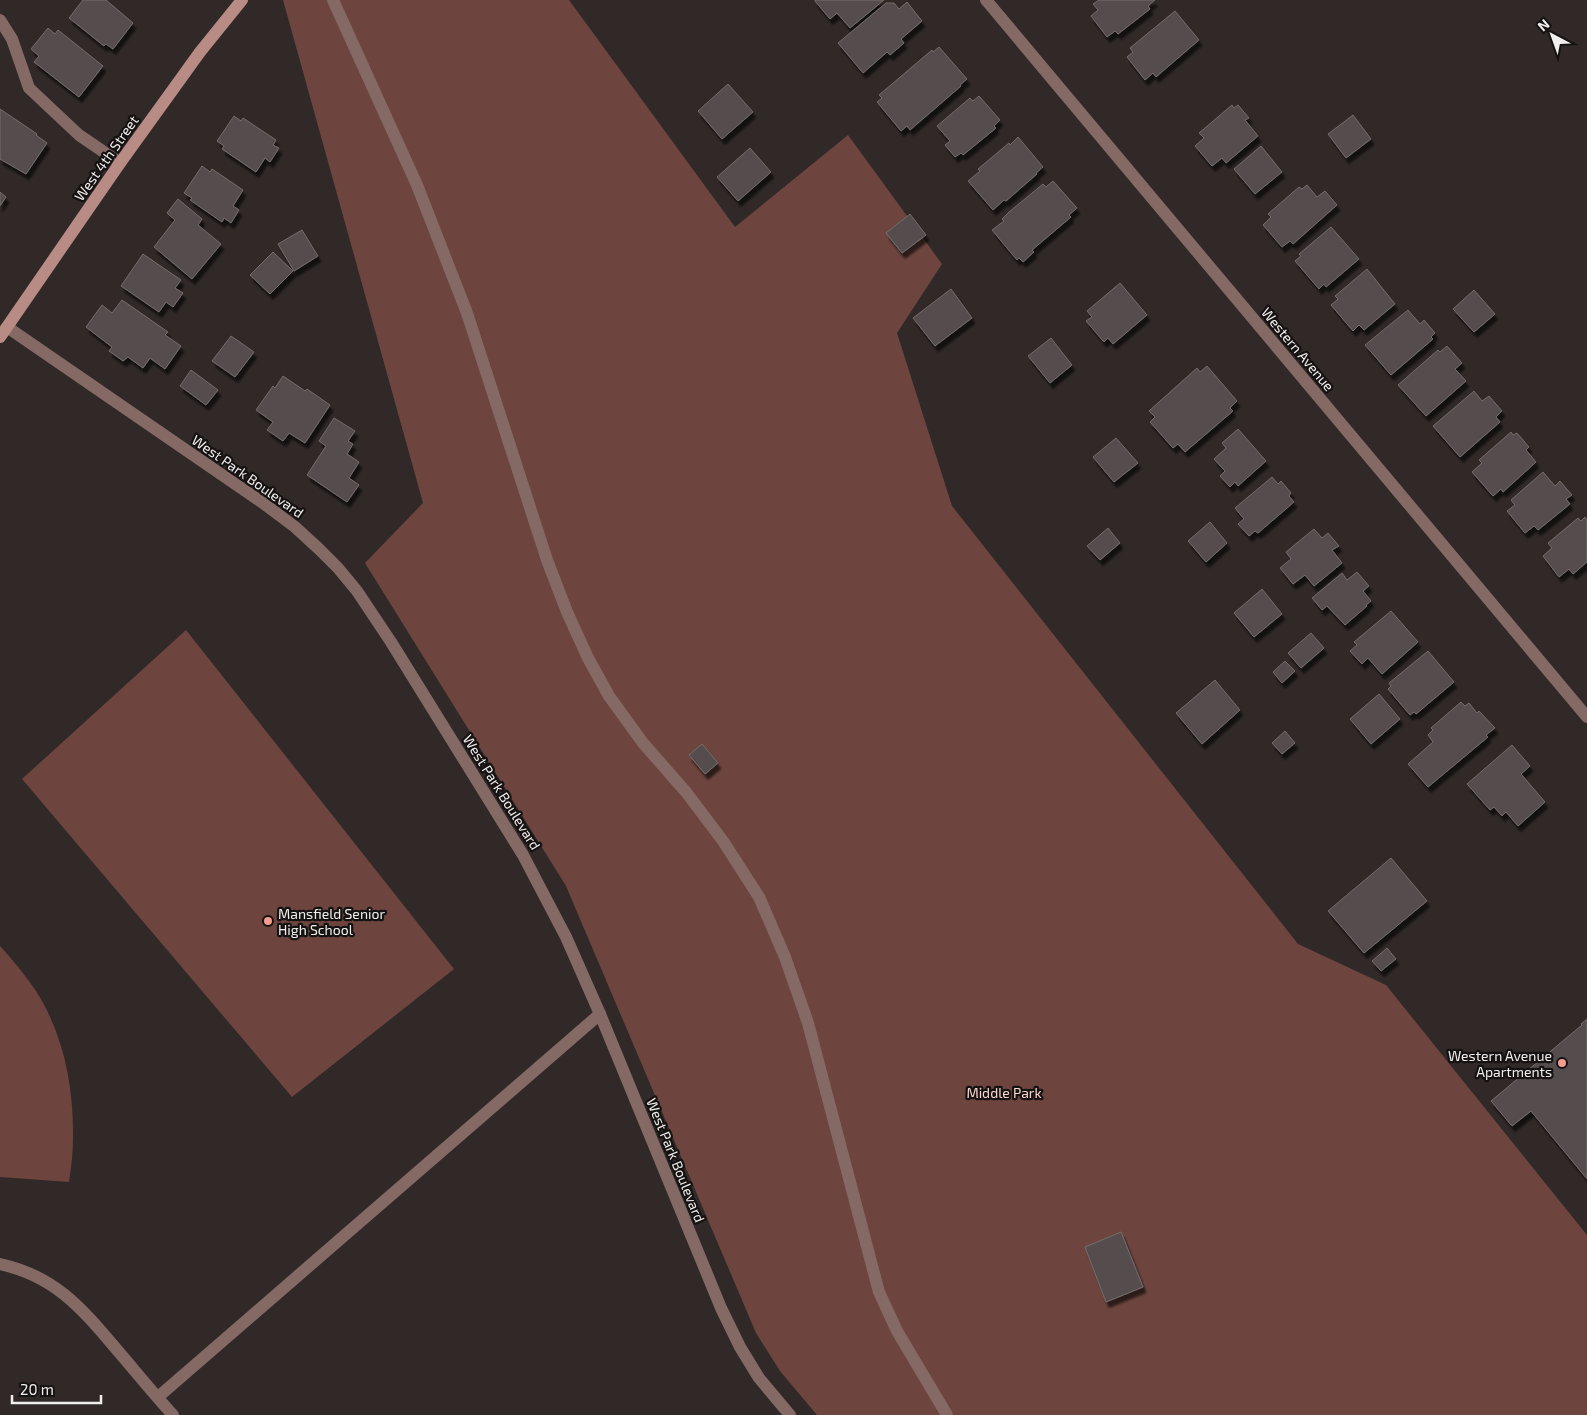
<svg xmlns="http://www.w3.org/2000/svg" width="1587" height="1415" viewBox="0 0 1587 1415" font-family="'Exo 2',sans-serif">
	<defs>
		<filter id="shadow"><feDropShadow dx="3" dy="5.5" stdDeviation="1" flood-color="#0009"/></filter>
	</defs>
	<rect width="100%" height="100%" fill="#302928"/>
	<g fill="#6d453e">
		<path d="M283,0h286l166,227 113,-92 94,129 -45,69 55,173 346,438 88,41 201,250v180h-770l-37,-44 -24,-38 -190,-447 -201,-323 58,-60z"/>
		<path d="M186,630l268,339 -162,128 -270,-318z"/>
		<path d="M0,946c13,14 25,29 36,45 28,44 38,97 37,149 0,14 -2,28 -4,42l-69,-5z"/>
	</g>
	<g fill="#554e4d" stroke="#746c6b" filter="url(#shadow)">
		<path d="M83,0h23l27,23 -20,26 -7,-5 -2,2 -35,-28z"/>
		<path d="M815,0h69l-34,28 -13,-15 -7,6 -15,-18z"/>
		<path d="M1099,0h56l-7,6 2,3 -32,25 -3,-3 -8,6 -16,-21 7,-6 -5,-6z"/>
		<path d="M907,2l15,19 -21,18 3,4 -14,12 -3,-3 -24,21 -25,-30 48,-40h8l5,6z"/>
		<path d="M1175,11l24,29 -43,37 -3,-4 -8,7 -18,-23 6,-5 -3,-4z"/>
		<path d="M48,28l7,6 3,-4 45,36 -24,31 -45,-35 5,-6 -8,-7z"/>
		<path d="M939,47l28,32 -7,6 1,1 -51,44 -3,-4 -6,5 -24,-29 5,-4 -3,-3 53,-45 1,2z"/>
		<path d="M728,84l25,28 -31,27 -24,-28z"/>
		<path d="M979,96l21,24 -6,6 2,2 -33,27 -2,-2 -6,4 -10,-12 5,-4 -13,-15 33,-28 3,3z"/>
		<path d="M1232,105l2,3 4,-3 11,13 -4,2 13,16 -32,27 -4,-5 -10,8 -17,-20 9,-8 -5,-5z"/>
		<path d="M0,109l37,25 -1,1 11,8 -21,31 -26,-15z"/>
		<path d="M1353,115l18,24 -25,19 -18,-24z"/>
		<path d="M234,116l7,5 2,-3 33,22 -3,5 6,3 -9,14 -5,-4 -9,14 -34,-23 2,-3 -7,-5z"/>
		<path d="M1018,137l25,30 -7,6 1,1 -31,27 -2,-1 -11,10 -25,-29 12,-10 -2,-2 31,-26 1,2z"/>
		<path d="M1261,146l21,26 -27,22 -21,-25z"/>
		<path d="M750,148l21,24 -33,29 -21,-24z"/>
		<path d="M202,166l8,6 2,-3 31,21 -10,16 6,4 -8,13 -7,-5 -2,4 -32,-22 2,-2 -8,-5z"/>
		<path d="M1053,181l24,27 -8,7 2,2 -39,33 2,2 -11,10 -4,-4 -2,2 -25,-30 12,-9 -2,-2 7,-7 34,-28 3,3z"/>
		<path d="M1307,185l10,12 8,-6 12,14 -44,39 -3,-3 -8,6 -19,-22 8,-8 -3,-3 31,-27 3,2z"/>
		<path d="M0,192l6,5 -6,9z"/>
		<path d="M178,199l24,20 -4,6 23,19 -29,35 -38,-32 21,-27 -8,-7z"/>
		<path d="M910,214l16,21 -24,18 -16,-20z"/>
		<path d="M1331,227l28,32 -33,28 -2,-3 -5,5 -24,-28 6,-5 -2,-2z"/>
		<path d="M302,230l16,26 -24,15 -16,-27z"/>
		<path d="M273,252l20,19 -23,23 -20,-19z"/>
		<path d="M143,254l38,26 -6,8 8,5 -10,14 -7,-5 -7,10 -38,-26z"/>
		<path d="M1367,269l28,35 -31,26 -5,-5 -6,6 -22,-26 7,-6 -3,-3z"/>
		<path d="M1120,283l27,32 -34,29 -5,-6 -4,4 -18,-21 6,-4 -5,-6z"/>
		<path d="M951,289l21,29 -37,28 -22,-28z"/>
		<path d="M1474,290l21,24 -21,18 -21,-23z"/>
		<path d="M122,300l46,32 -3,3 16,11 -16,23 -15,-11 -7,10 -15,-11 -5,4 -14,-10 3,-4 -26,-20 16,-22 10,8z"/>
		<path d="M1408,310l12,14 4,-4 11,13 -4,4 2,2 -42,36 -26,-30z"/>
		<path d="M231,336l23,16 -19,25 -23,-16z"/>
		<path d="M1051,338l21,27 -22,18 -22,-27z"/>
		<path d="M1447,346l15,17 -7,6 11,12 -40,35 -28,-31 40,-35 2,2z"/>
		<path d="M1207,366l30,35 -7,7 3,3 -48,41 -7,-8 -5,4 -23,-26 5,-5 -6,-6 48,-43 3,4z"/>
		<path d="M191,370l27,20 -12,15 -26,-19z"/>
		<path d="M283,376l22,15 2,-2 23,16 -25,38 -16,-10 -6,8 -16,-11 6,-8 -17,-12 17,-24 2,2z"/>
		<path d="M1474,391l8,10 7,-5 13,15 -6,6 4,5 -40,35 -27,-31z"/>
		<path d="M334,418l21,13 -7,10 5,3 -6,10 12,8 -10,16 10,7 -12,17 -40,-27 19,-29 -7,-5z"/>
		<path d="M1238,429l28,32 -28,25 -3,-4 -5,5 -10,-11 5,-5 -11,-12 12,-11 -4,-5z"/>
		<path d="M1511,432l2,3 4,-2 12,14 -3,3 10,12 -33,30 -2,-3 -8,7 -21,-24 10,-9 -3,-3z"/>
		<path d="M1116,438l22,25 -24,19 -21,-25z"/>
		<path d="M1543,472l12,14 5,-5 12,14 -6,4 4,5 -32,26 -4,-4 -9,7 -18,-22 8,-6 -4,-5z"/>
		<path d="M1272,477l6,7 3,-3 10,12 -2,3 5,6 -36,31 -3,-2 -6,5 -11,-12 6,-5 -9,-11z"/>
		<path d="M1585,517l2,3v42l-14,12 -4,-5 -10,8 -16,-21 9,-8 -4,-5 30,-25 3,3z"/>
		<path d="M1210,522l17,21 -21,19 -18,-21z"/>
		<path d="M1108,528l12,15 -20,17 -13,-14z"/>
		<path d="M1314,529l8,9 6,-5 11,13 -7,4 10,13 -28,23 -9,-11 -12,9 -13,-16 11,-9 -5,-7z"/>
		<path d="M1357,572l12,14 -6,5 8,10 -5,4 1,1 -22,19 -18,-19 -5,4 -10,-12 30,-25 5,7z"/>
		<path d="M1262,589l20,25 -28,23 -20,-24z"/>
		<path d="M1391,611l27,31 -36,32 -14,-16 -6,6 -12,-13 7,-6 -3,-3z"/>
		<path d="M1311,633l13,15 -23,20 -13,-15z"/>
		<path d="M1428,651l26,31 -38,32 -2,-2 -4,3 -22,-26 3,-3 -2,-3z"/>
		<path d="M1285,661l10,10 -13,12 -9,-11z"/>
		<path d="M1215,680l25,30 -38,34 -26,-31z"/>
		<path d="M1379,694l21,25 -29,25 -21,-25z"/>
		<path d="M1461,702l4,4 4,-3 8,10 2,-2 16,17 -9,7 2,2 -60,50 -20,-23 25,-22 -5,-7 5,-5 -2,-2z"/>
		<path d="M1285,731l10,12 -13,11 -10,-11z"/>
		<path d="M702,744l16,19 -13,11 -16,-19z"/>
		<path d="M1512,745l18,21 -9,8 24,28 -27,24 -12,-14 -4,4 -8,-9 -4,3 -23,-26z"/>
		<path d="M1391,858l36,43 -63,52 -36,-42z"/>
		<path d="M1387,948l9,11 -15,12 -9,-10z"/>
		<path d="M1587,1019v160l-56,-68 -19,15 -21,-25 91,-76 -1,-1z"/>
		<path d="M1121,1232l22,55 -37,15 -21,-55z"/>
	</g>
	<g fill="none" stroke-linecap="round" stroke-linejoin="round">
		<g stroke="#856964" stroke-width="12">
			<path d="M333,0l84,185 50,128 80,247 20,52 21,46 21,38 34,47 43,49 37,49 36,56 26,60 23,66 71,269 18,39 50,84"/>
			<path d="M0,20l12,19 17,49 50,47 41,28"/>
			<path d="M0,1264c56,12 83,46 118,87 18,21 36,43 55,64"/>
			<path d="M158,1397l442,-383"/>
		</g>
		<g stroke="#856964" stroke-width="12">
			<path d="M986,0l601,717"/>
			<path d="M7,327l256,176 32,24 24,22 19,19 19,23 34,51 132,213 43,82 34,77 121,294 19,39 19,31 31,37"/>
		</g>
		<path stroke="#b88c85" stroke-width="12" d="M0,337l120,-174 80,-111 42,-52"/>
	</g>
	<g fill="#f59d8e" stroke="#151212" stroke-width="2">
		<circle cx="268" cy="921" r="5"/>
		<circle cx="1562" cy="1063" r="5"/>
	</g>
	<g text-anchor="middle" dominant-baseline="central" stroke-width="4.5" stroke-linejoin="round" paint-order="stroke">
		<g font-size="14" fill="#f3eeee" stroke="#151212">
			<text transform="translate(106 158) rotate(-55)">West 4th Street</text>
			<text transform="translate(1298 349) rotate(50)">Western Avenue</text>
			<text transform="translate(248 476) rotate(35)">West Park Boulevard</text>
			<text transform="translate(502 792) rotate(58)">West Park Boulevard</text>
			<text transform="translate(676 1160) rotate(68)">West Park Boulevard</text>
		</g>
		<g font-size="14" fill="#f3eeee" stroke="#151212" text-anchor="start">
			<text x="278" y="913">Mansfield Senior<tspan x="278" dy="16">High School</tspan></text>
			<text x="1552" y="1055" text-anchor="end">Western Avenue<tspan x="1552" dy="16">Apartments</tspan></text>
		</g>
		<g font-size="14" fill="#fdd6cf" stroke="#151212">
			<text x="1004" y="1092">Middle Park</text>
		</g>
	</g>
	<g transform="translate(1552 35) rotate(319)" stroke="#151212" stroke-width="4" paint-order="stroke">
	<path d="M0-4L9 19L0 12L-9 19Z" fill="#f3eeee"/>
	<text y="-8" font-size="14" font-weight="bold" text-anchor="middle" fill="#f3eeee">N</text>
	</g>
	<path d="M12 1395v8h89v-8" fill="none" stroke="#f3eeee" stroke-width="2.5"/>
	<text x="20" y="1395" font-size="15" fill="#f3eeee" stroke="#151212" stroke-width="4" paint-order="stroke">20 m</text>
</svg>
